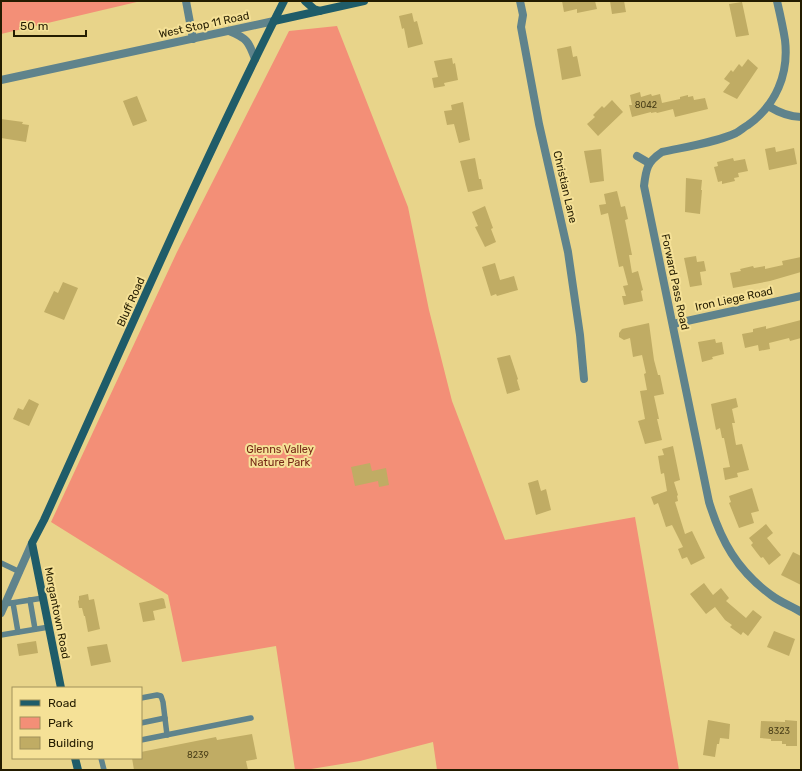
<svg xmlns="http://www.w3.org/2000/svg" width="802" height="771" viewBox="0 0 802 771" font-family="Rubik,sans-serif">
	<rect width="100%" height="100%" fill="#e8d48a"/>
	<g fill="#f38f77">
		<path d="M1,1h140l-140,33z"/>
		<path d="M337,26l71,181 21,103 23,91 53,139 130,-23 44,253h-242l-4,-28 -73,19 -55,9h-10l-19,-124 -94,16 -14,-67 -117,-73 126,-270 112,-221z"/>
	</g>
	<g fill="#c0ac64">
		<path d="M562,1h33l2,8 -20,4v-4l-13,3z"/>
		<path d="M610,1h14l2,11 -14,2z"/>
		<path d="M742,2l7,33 -13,2 -7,-33z"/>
		<path d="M412,13l2,9 3,-1 6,23 -15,4 -4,-20 -2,1 -3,-13z"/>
		<path d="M571,46l2,11 4,-1 4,20 -19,4 -5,-31z"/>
		<path d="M452,58l1,6 2,-1 3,17 -14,3 1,3 -11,2 -2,-10 6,-1 -4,-16z"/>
		<path d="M748,59l10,9 -21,31 -14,-7 7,-9 -6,-4 7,-9 2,2 6,-8 3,3z"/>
		<path d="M640,92l1,5 10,-3 1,2 8,-2 2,9 18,-4v-2l8,-2v2l5,-1 1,4 11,-2 3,11 -33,8 -2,-8 -16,4 -1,-1 -5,1v-1l-19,5 -3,-12h3l-2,-10z"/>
		<path d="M137,96l10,25 -14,5 -10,-25z"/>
		<path d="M612,100l11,12 -25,24 -11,-12 8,-7 -2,-2 9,-9 2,2z"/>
		<path d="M463,102l7,38 -11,3 -5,-19 -7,1 -3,-14 8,-1 -1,-5z"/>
		<path d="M1,119l22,3 -1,2 7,1 -3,17 -25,-4z"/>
		<path d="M775,147l1,5 18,-4 3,16 -28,6 -4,-21z"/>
		<path d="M601,149l3,32 -14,2 -6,-32z"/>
		<path d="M475,158l4,21h2l2,10 -15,3 -8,-31z"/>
		<path d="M733,158l1,3 11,-2 3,12 -10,2 1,4 -5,1 1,3 -13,3v-3l-4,1 -4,-15 4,-1 -1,-4z"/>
		<path d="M686,178l16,2 -1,10h1l-2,24 -15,-2z"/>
		<path d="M617,191l4,16 4,-1 3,13 -3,1 7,35h-3l3,18 6,-2 5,19 -2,1 2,10 -19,4 -2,-9h4l-3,-10 5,-1 -5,-19 -4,1 -11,-54 -7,2 -2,-10 7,-1 -2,-10z"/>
		<path d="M485,206l8,22 -2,1 5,13 -11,5 -10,-20 3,-1 -6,-14z"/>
		<path d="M696,256l1,6 7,-1 2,10 -6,1 2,13 -12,2 -6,-29z"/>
		<path d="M801,257v15l-31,9 -37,7 -3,-15 11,-2 -1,-2 13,-3 1,2 11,-2v3l18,-4 -1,-4z"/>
		<path d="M495,263l5,17 14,-4 4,14 -21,6 -1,-2 -5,2 -9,-29z"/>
		<path d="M63,282l15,6 -14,32 -20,-8 10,-21 4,2z"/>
		<path d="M801,320v18l-11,3 -1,-3 -20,5 1,6 -11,2 -1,-6 -13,3 -3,-14 11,-2v-3l13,-3v3z"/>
		<path d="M649,323l5,37 4,15h2l4,19 -10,2 5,23h-2l5,21 -17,4 -7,-23 7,-2 -5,-28 7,-1 -3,-16 2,-1 -4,-18 -9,2 -3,-19 -6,2 -5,-3v-4l3,-4z"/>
		<path d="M715,339l1,4 6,-1 2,12 -12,3 1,2 -11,3 -4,-20z"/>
		<path d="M510,355l8,24 -1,1 3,10 -13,4 -10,-36z"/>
		<path d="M736,398l2,9 -6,2 3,14h-3l4,22 6,-1 7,26 -12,3 1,4 -13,3 -2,-12 7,-1 -6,-29h-2l-2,-10 -4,2 -5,-26z"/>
		<path d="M29,399l10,5 -10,22 -16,-7 5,-11 5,2z"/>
		<path d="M673,446l7,34 -6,2 4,13 -1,1 1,5 -3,1 10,32 7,-3 13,27 -14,7 -4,-8 -5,2 -4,-10 5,-2 -11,-22 -6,2 -8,-24 -4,2 -3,-8 16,-6 -3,-18 -3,1 -3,-18 6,-1 -2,-6z"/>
		<path d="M370,463l2,8 14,-3 3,17 -10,2 -1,-6 -23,5 -4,-19z"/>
		<path d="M538,480l3,11 5,-2 5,21 -15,5 -8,-32z"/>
		<path d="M752,488l7,23 -8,2 3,10 -15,5 -10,-25 2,-1 -2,-6z"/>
		<path d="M766,524l7,9 -6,5 14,17 -12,10 -6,-8 -2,1 -4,-5 -6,-8 2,-2 -4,-5z"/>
		<path d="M793,552l8,4v29l-20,-10z"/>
		<path d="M704,583l9,12 8,-7 8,10 -3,3 20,17 7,-8 9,7 -14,19 -5,-4 -2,3 -11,-8 2,-2 -7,-5 -10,-13 -9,7 -16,-20z"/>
		<path d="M88,594l1,6 5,-1 6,30 -12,3 -3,-16h-1l-2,-8h-3l-1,-7 1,-1v-4z"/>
		<path d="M162,598l2,1 2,9 -13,3 2,9 -12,2 -4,-19z"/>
		<path d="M774,631l21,8 -6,17 -22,-9z"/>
		<path d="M36,641l2,12 -19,3 -2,-12z"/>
		<path d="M107,644l4,18 -20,4 -4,-19z"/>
		<path d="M708,720l22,4 -1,15 -9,-1 -1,6h-2l-2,13 -12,-2z"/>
		<path d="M785,720l12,1v25h-11v-2h-4v-3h-11v-2l-11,-1 1,-17 24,1z"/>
		<path d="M252,734l5,25 -11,2 2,9h-114l-2,-12h9v-6l75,-15 1,3z"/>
	</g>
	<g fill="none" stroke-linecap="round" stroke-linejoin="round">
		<g stroke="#5f838c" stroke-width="5.5">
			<path d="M1,563l19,9"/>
			<path d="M30,600l5,29"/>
			<path d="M13,603l5,29"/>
			<path d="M5,604l38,-6"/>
			<path d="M1,635l48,-8"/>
			<path d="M141,698l16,-3 4,1 2,6 4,33"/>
			<path d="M141,723l24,-5"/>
			<path d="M141,740l110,-22"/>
			<path d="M101,758l3,12"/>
		</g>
		<g stroke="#5f838c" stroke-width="8">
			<path d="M186,1l7,38"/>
			<path d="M520,1l3,14 -2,12 18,97 29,128 12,83 4,44"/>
			<path d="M777,1c3,13 6,26 8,39 4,34 -9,65 -37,85 -4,2 -8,6 -12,8 -22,10 -51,14 -74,19 -15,10 -16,17 -18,34l65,316c12,39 28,68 62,93 9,7 20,11 30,17"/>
			<path d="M229,31c18,7 20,11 26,28"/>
			<path d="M1,80l273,-59"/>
			<path d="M768,106c10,6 21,11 33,11"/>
			<path d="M637,156l12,7"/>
			<path d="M673,324l128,-28"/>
		</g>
		<path stroke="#5f838c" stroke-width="8" d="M1,613l31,-70"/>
		<g stroke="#1f5c69" stroke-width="8">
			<path d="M305,1l9,8 6,2"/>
			<path d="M274,21l90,-20"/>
			<path d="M61,688l-29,-145 12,-23c79,-174 154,-349 240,-519"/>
			<path d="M75,758l3,12"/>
		</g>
	</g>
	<g text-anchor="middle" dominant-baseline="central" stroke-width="4" stroke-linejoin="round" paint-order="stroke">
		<g font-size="9" fill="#4b4019">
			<text x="646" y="105">8042</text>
			<text x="779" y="731">8323</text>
			<text x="198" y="755">8239</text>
		</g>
		<g font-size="11" fill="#241c00" stroke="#f5e197">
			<text transform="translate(204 25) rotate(-12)">West Stop 11 Road</text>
			<text transform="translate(565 187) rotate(77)">Christian Lane</text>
			<text transform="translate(675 282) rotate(78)">Forward Pass Road</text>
			<text transform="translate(734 299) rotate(-12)">Iron Liege Road</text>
			<text transform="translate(131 302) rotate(-66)">Bluff Road</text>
			<text transform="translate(57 613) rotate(79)">Morgantown Road</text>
		</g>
		<g font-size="11" fill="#762816" stroke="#f5e197">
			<text x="280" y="449">Glenns Valley<tspan x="280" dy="13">Nature Park</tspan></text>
		</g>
	</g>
	<rect width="802" height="771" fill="none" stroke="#241c00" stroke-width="4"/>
	<rect x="12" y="687" width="130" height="72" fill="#f5e197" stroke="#a1925b"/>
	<rect x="20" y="700" width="20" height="6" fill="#1f5c69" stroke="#a1925b"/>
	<text x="48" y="707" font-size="12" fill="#241c00">Road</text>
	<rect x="20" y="717" width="20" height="12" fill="#f38f77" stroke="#a1925b"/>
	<text x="48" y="727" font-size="12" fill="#241c00">Park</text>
	<rect x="20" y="737" width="20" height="12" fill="#c0ac64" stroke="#a1925b"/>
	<text x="48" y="747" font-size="12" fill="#241c00">Building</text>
	<path d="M14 30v6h72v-6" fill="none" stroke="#241c00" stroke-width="2"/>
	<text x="20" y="30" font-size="12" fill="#241c00" stroke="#f5e197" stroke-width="3" paint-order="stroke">50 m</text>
</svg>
